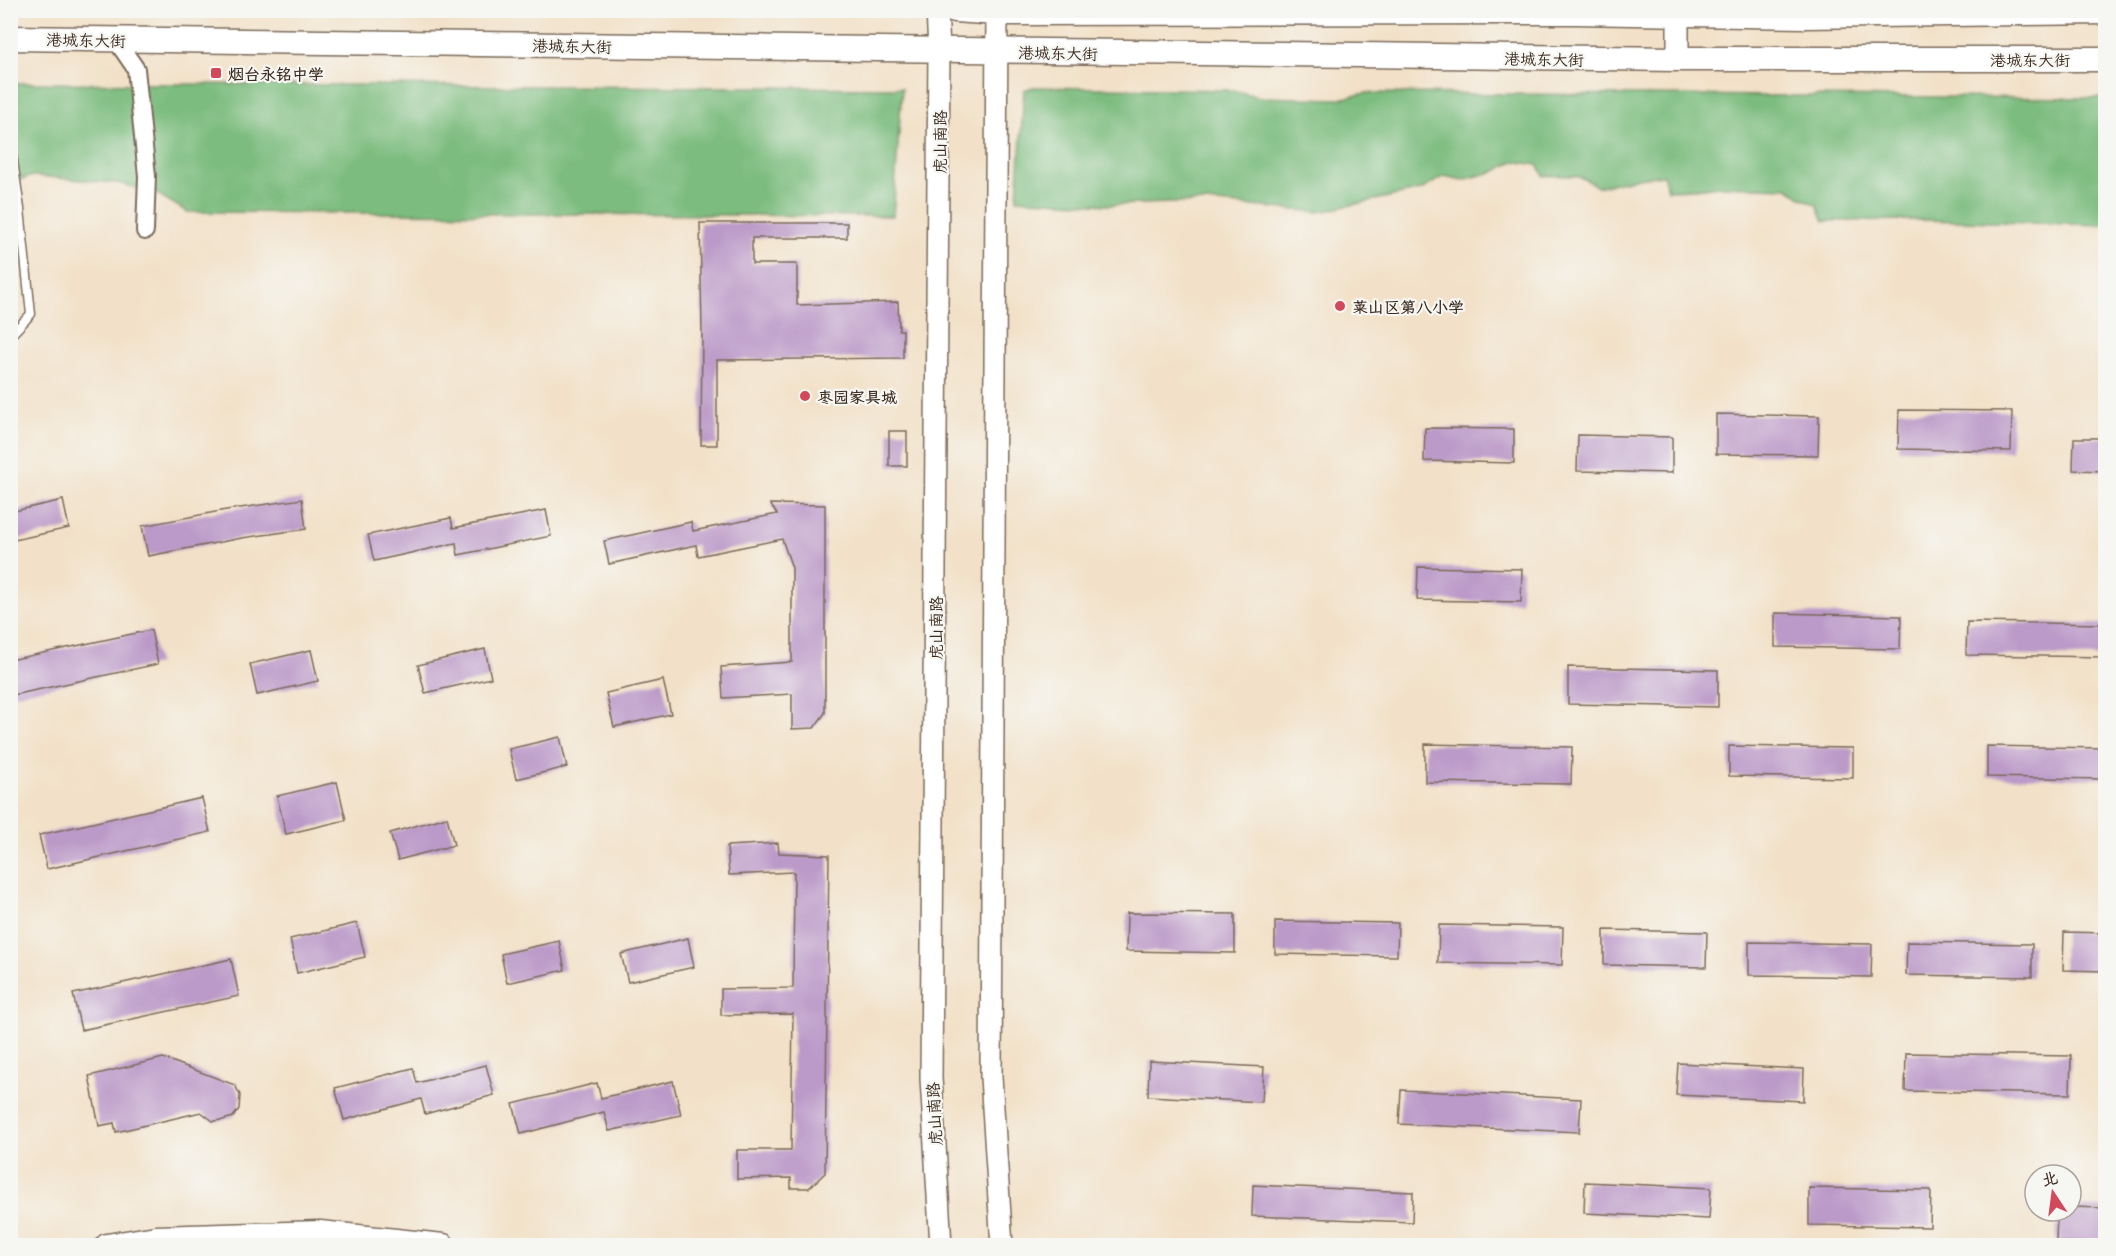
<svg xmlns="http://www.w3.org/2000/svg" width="2116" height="1256" viewBox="0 0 2116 1256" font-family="'Playpen Sans','LXGW WenKai TC',sans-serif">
	<rect width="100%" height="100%" fill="#f6f6f2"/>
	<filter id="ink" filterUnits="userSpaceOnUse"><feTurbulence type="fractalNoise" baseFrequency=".0167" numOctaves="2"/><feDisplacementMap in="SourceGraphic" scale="12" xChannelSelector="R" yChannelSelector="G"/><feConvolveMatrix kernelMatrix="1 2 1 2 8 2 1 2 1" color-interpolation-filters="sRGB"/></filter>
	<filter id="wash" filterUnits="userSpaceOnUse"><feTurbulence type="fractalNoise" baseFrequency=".008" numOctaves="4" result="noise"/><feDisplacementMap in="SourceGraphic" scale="24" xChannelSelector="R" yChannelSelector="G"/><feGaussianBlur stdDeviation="1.35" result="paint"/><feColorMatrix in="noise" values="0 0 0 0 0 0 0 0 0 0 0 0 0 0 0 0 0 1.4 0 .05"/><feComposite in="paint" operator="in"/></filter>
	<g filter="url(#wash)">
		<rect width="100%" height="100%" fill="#f2e1c8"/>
		<g fill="#7cbc7e" stroke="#5c734e" stroke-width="1.5">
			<path d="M10,83l892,5 -9,128 -706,-4 -31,-19 -38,-10 -85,-7 -22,6z"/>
			<path d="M1033,87l200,3 27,7 79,2 27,-6 739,5v127l-186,-5 -95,1 -7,-16 -15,-7 -14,-10 -69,-2 -24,3 -27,1 -5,-15 -26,3 -40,9c-15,-14 -34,-12 -53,-11l-7,-11 -23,-4 -18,10 -33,9 -19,-4 -23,14 -102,22 -114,-10 -96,3 -92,-6 7,-109z"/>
		</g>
		<g id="blocks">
			<g fill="#bb99c8">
				<path d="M700,223h147v15h-95v26h45v41l101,-3 1,28h4v28l-186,2v85h-16l1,-113z"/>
				<path d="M1899,410l113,1 -1,40 -113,-2z"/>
				<path d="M1716,414l103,2 -1,39 -102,-1z"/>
				<path d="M1425,428l89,1v34l-90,-2z"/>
				<rect x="889" y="431" width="18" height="35"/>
				<path d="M1578,435l94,2v36l-95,-2z"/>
				<path d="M2074,438h32v33l-33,-1z"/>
				<path d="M302,499l4,30 -64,9 -94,18 -6,-30 84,-16z"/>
				<path d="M63,500l6,28 -59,13v-29z"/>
				<path d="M770,504l55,1v208l-11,15 -22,1v-35l-69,4 -2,-31 71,-5v-94l-10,-29 -84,17 -2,-11 -87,19 -5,-23 87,-19 2,9 84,-17z"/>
				<path d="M546,510l5,26 -93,19 -2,-12 -82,18 -6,-26 83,-17 2,10z"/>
				<path d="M1418,567l104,2 -1,33 -104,-2z"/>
				<path d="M1775,613l126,3 -1,33 -125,-2z"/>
				<path d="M1967,622l139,2v33l-140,-2z"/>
				<path d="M151,630l7,34 -145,31 -3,-11v-24z"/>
				<path d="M485,649l6,29 -66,15 -7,-28z"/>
				<path d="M311,650l7,31 -61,14 -7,-31z"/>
				<path d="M1568,667l150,3v37l-150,-3z"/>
				<path d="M663,680l8,34 -57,13 -8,-34z"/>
				<path d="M560,737l7,30 -51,12 -7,-30z"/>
				<path d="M1425,744l147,3 -1,37 -146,-2z"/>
				<path d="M1729,746l124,2v30l-124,-2z"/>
				<path d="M1987,746l119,2v31l-119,-2z"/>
				<path d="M337,782l9,38 -60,14 -9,-38z"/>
				<path d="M202,798l8,34 -163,37 -8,-34z"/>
				<path d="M447,817l7,28 -56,15 -8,-27z"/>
				<path d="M778,843l1,10 50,2 -4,318 -16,15h-18v-10l-54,1v-29h54l2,-136 -72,1v-26l72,-1 1,-116 -65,3 -2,-29z"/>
				<path d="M1127,913l108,1v39l-109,-2z"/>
				<path d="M1275,921l123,2 -1,33 -122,-2z"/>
				<path d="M357,923l8,34 -68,16 -7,-34z"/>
				<path d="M1439,925l124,2 -1,38 -124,-2z"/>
				<path d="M1604,930l103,2 -1,35 -102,-2z"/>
				<path d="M2064,932l42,1v38l-43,-1z"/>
				<path d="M688,938l6,29 -66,15 -7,-28z"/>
				<path d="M559,941l6,29 -58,13 -6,-29z"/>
				<path d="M1749,942l123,2 -1,33 -122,-2z"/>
				<path d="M1907,942l125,2v33l-126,-2z"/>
				<path d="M231,959l8,37 -158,34 -8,-36z"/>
				<path d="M1906,1053l165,3 -1,38 -165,-3z"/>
				<path d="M163,1058l72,27 5,10 -1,14 -6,8 -10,3 -10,1 -12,-9 -85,20 -2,-9 -15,3 -10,-50z"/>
				<path d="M1149,1061l115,6 -2,35 -114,-6z"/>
				<path d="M1678,1063l126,6 -1,32 -127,-6z"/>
				<path d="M486,1065l8,30 -69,19 -4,-15 -77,21 -9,-32 78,-20 4,15z"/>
				<path d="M673,1081l8,34 -72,16 -5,-19 -83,22 -8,-30 84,-21 4,15z"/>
				<path d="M1401,1090l180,9 -2,33 -180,-8z"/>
				<path d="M1585,1182l126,6 -2,31 -125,-6z"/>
				<path d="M1253,1185l160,7 -1,30 -160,-6z"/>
				<path d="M1809,1188l122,2 -1,37 -121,-2z"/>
				<path d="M2071,1207l35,1v35l-50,-1 1,-31h14z"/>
			</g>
		</g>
	</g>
	<g filter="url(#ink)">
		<use href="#blocks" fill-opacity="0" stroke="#7b6a5a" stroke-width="1.5"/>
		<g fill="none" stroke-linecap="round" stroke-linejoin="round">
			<g stroke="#7b6a5a" stroke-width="11">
				<path id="service" d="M10,140l10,69 11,105 -21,22"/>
			</g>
			<g stroke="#7b6a5a" stroke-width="20">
				<path id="minor" d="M116,40l20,29 11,107 -2,55"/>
			</g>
			<g stroke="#7b6a5a" stroke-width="24">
				<g id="tertiary">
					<path d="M937,10l2,39 -8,1029 10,168"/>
					<path d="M1678,10v49"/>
					<path d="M997,13l-6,1064 11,169"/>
				</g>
			</g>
			<g stroke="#7b6a5a" stroke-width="27">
				<g id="secondary">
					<path d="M955,10l42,3 578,-1 230,4 301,-4"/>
					<path d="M10,38l1668,21h428"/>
					<path d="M107,1246l49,-8 164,-5 123,13"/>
				</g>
			</g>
			<use href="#service" stroke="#fff" stroke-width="8"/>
			<use href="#minor" stroke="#fff" stroke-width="16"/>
			<use href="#tertiary" stroke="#fff" stroke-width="21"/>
			<use href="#secondary" stroke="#fff" stroke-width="24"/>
		</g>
	</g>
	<g fill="#d1495b" stroke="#f6f6f2" stroke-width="2">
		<rect x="210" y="67" width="12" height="12" rx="3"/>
		<circle cx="1340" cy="306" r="6"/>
		<circle cx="805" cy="396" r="6"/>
	</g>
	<g text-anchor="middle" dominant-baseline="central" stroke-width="4.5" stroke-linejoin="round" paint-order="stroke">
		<g font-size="16" fill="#3b2a1e" stroke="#f6f6f2">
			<text transform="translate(86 39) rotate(1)">港城东大街</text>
			<text transform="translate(572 45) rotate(1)">港城东大街</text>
			<text transform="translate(1058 52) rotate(1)">港城东大街</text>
			<text transform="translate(1544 58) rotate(1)">港城东大街</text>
			<text x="2030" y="59">港城东大街</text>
			<text transform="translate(939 142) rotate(-90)">虎山南路</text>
			<text transform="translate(935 628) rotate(-90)">虎山南路</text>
			<text transform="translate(933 1114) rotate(-93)">虎山南路</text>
		</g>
		<g font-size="16" font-weight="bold" fill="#3b2a1e" stroke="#f6f6f2" text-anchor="start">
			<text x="228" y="73">烟台永铭中学</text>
			<text x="1352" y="306">莱山区第八小学</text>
			<text x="817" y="396">枣园家具城</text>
		</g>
	</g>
	<rect width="2116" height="1256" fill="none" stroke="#f6f6f2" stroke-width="36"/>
	<g transform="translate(2053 1193) rotate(347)"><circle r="28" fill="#f6f6f2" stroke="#aba49d" stroke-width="1.5"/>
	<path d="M0-4.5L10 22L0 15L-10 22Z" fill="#d1495b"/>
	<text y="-9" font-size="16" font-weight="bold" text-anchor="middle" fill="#3b2a1e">北</text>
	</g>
</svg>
